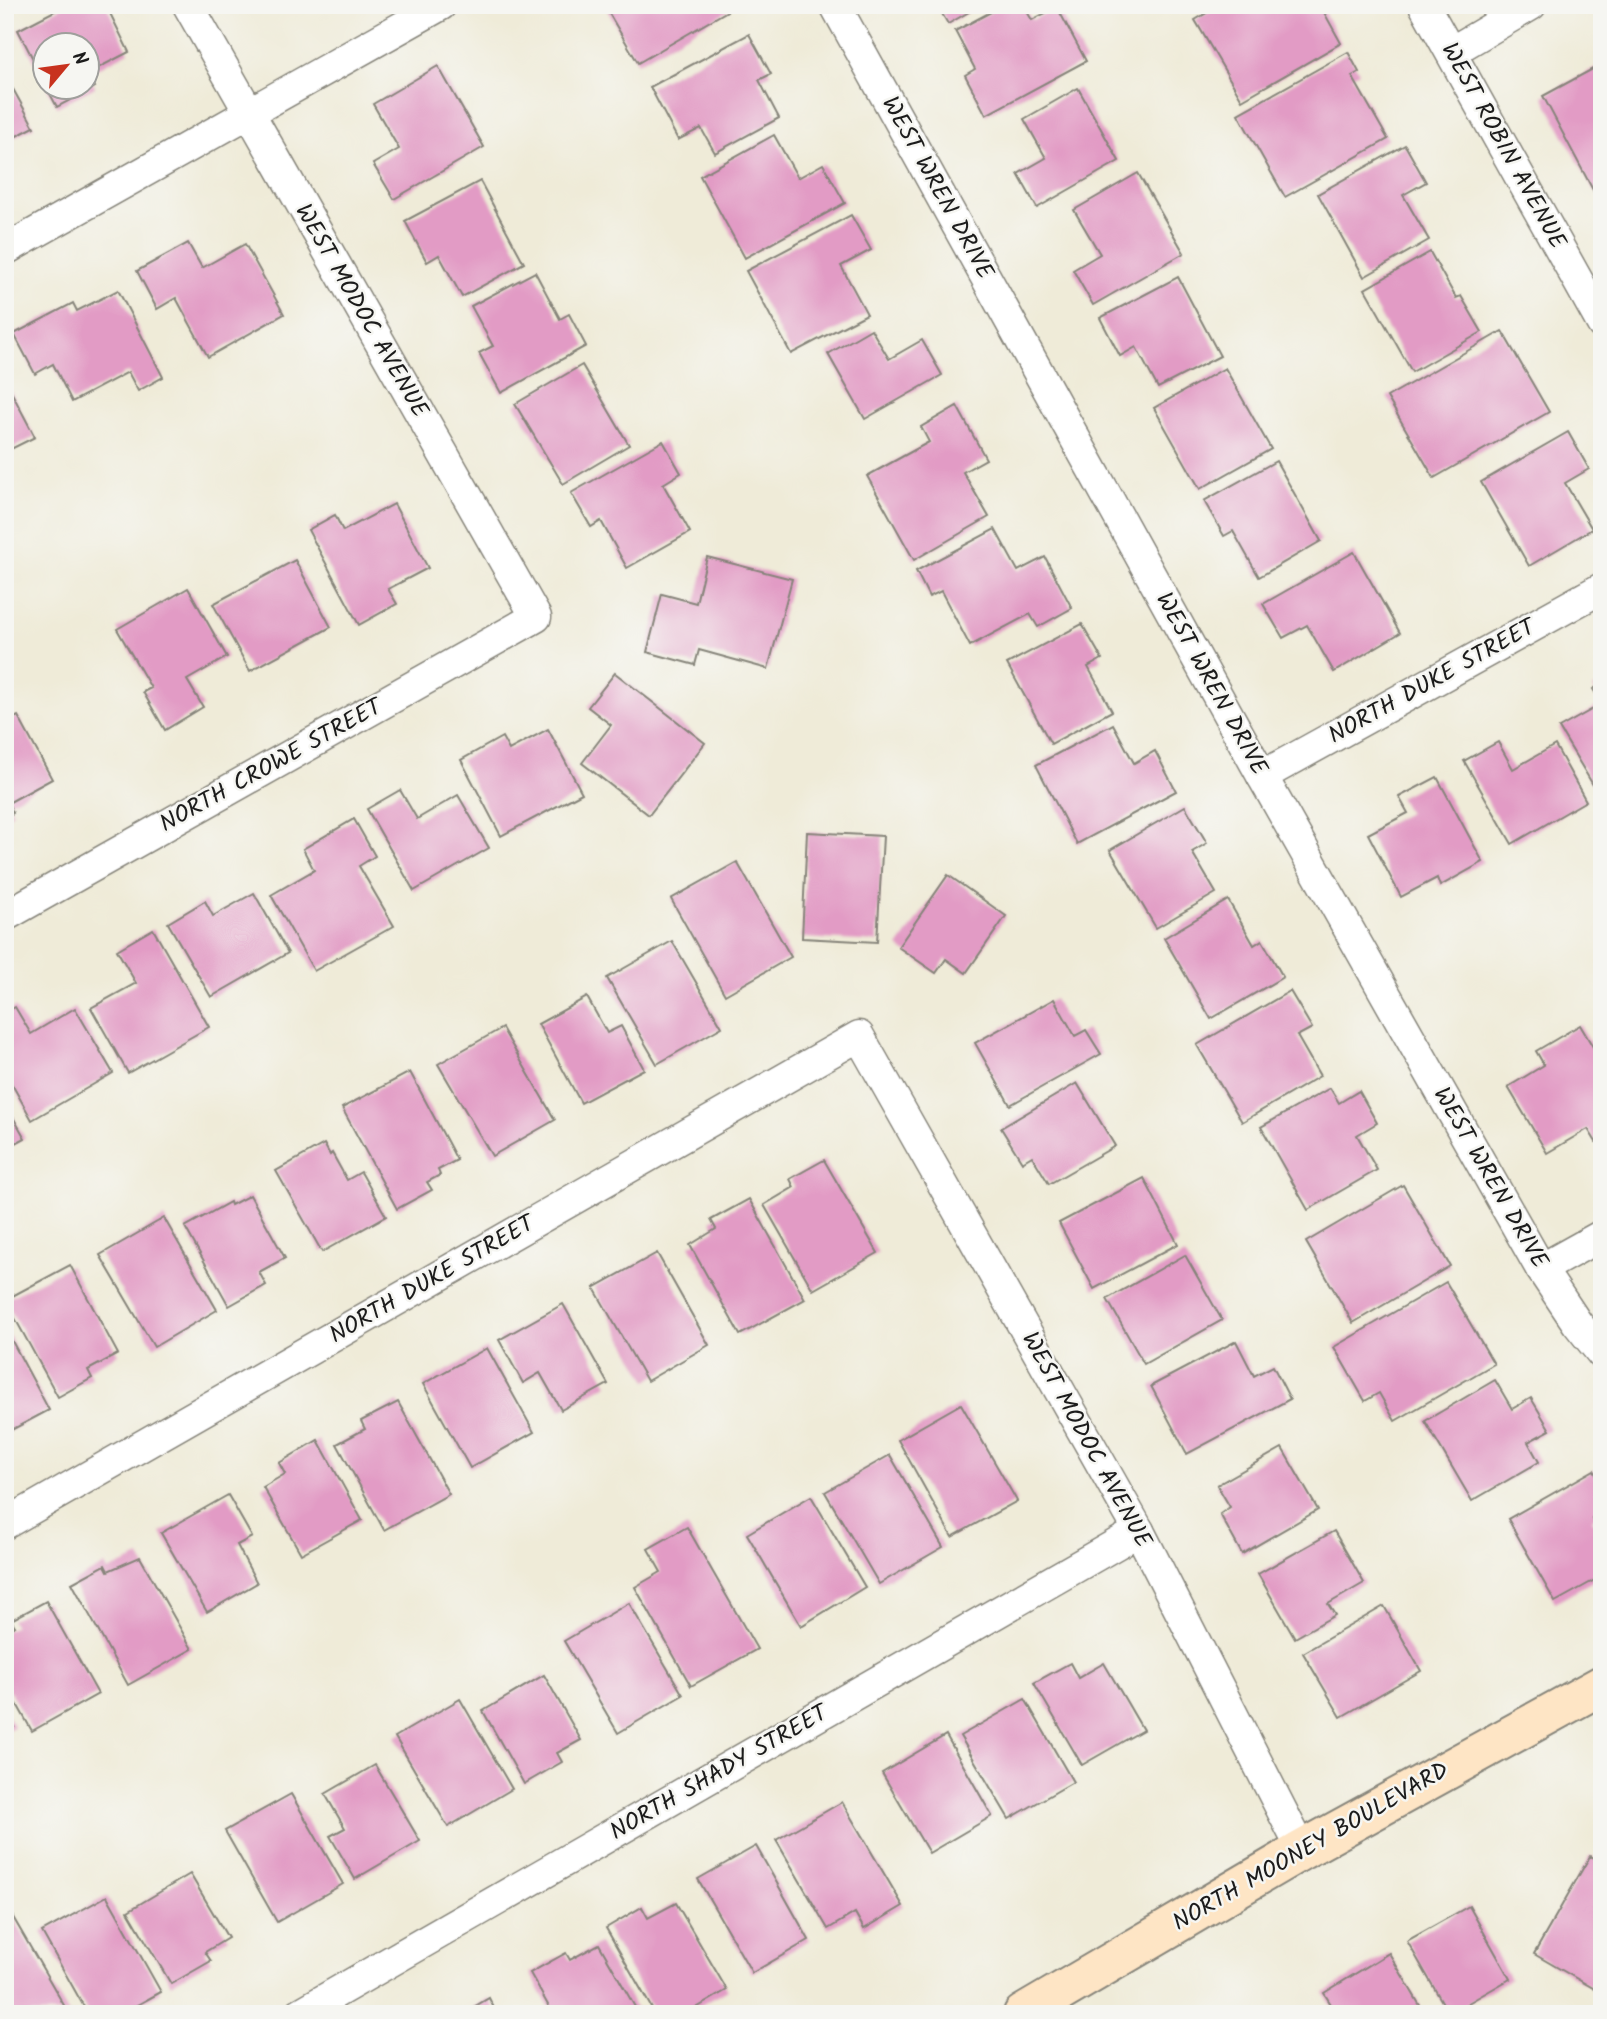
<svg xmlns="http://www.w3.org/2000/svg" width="1607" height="2019" viewBox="0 0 1607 2019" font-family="Kalam,sans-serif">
	<rect width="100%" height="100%" fill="#f6f6f2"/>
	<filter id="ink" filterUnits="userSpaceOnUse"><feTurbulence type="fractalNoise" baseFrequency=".0143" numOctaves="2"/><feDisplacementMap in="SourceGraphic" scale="14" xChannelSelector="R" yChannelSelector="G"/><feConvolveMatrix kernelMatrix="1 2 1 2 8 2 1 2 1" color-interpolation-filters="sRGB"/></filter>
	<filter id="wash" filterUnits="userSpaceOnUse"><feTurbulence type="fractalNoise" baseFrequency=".00686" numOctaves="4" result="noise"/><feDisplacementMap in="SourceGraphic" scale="28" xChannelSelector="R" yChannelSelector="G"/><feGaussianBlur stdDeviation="1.57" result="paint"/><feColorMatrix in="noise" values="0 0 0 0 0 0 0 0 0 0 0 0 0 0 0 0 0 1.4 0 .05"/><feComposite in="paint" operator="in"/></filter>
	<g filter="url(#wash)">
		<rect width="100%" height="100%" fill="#efebd8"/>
		<g id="blocks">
			<g fill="#e29bc5">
				<path d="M66,5h40l23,47 -41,21 7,14 -38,20 -10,-19h41v-42h-42v38l-28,-54z"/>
				<path d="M604,5h128l2,2 -96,56z"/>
				<path d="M937,5h44l-33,19z"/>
				<path d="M1004,5h19l9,15 25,-13 29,54 -100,54 -21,-40 10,-6 -20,-38z"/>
				<path d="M1220,5h100l21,38 -99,57 -47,-80z"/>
				<path d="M749,34l22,40 -12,6 20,38 -64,35 -14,-25 -23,12 -28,-53z"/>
				<path d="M1348,52l11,20 -7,4 36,63 -103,58 -47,-83z"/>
				<path d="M1602,64v124l-8,4 -51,-96z"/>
				<path d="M438,66l46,81 -90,52 -21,-35 26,-15 -26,-45z"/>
				<path d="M1078,88l41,73 -82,47 -19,-34 28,-16 -22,-39z"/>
				<path d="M13,89l21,38 -29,15v-49z"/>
				<path d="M774,135l24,43 25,-14 22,39 -100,55 -45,-82z"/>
				<path d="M1405,145l21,37 -23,13 26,45 -65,37 -46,-83z"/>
				<path d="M1138,173l46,80 -91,52 -20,-35 27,-16 -26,-44z"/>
				<path d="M480,181l44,82 -62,34 -23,-42 -12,7 -22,-41z"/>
				<path d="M851,215l20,35 -30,16 26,48 -76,40 -45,-83z"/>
				<path d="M188,243l14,25 43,-24 39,70 -76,43 -32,-59 -19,11 -20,-38z"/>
				<path d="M1430,252l26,46 5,-2 21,36 -70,40 -47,-83z"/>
				<path d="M535,272l25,47 9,-5 17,32 -85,47 -22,-40 14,-7 -22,-40z"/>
				<path d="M1178,277l42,79 -62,32 -22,-41 -16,9 -20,-38z"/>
				<path d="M118,290l45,87 -25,14 -10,-19 -56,30 -19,-38 -18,10 -21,-40 59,-31 4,8z"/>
				<path d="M871,329l18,30 33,-19 20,35 -77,44 -37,-65z"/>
				<path d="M1502,331l47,81 -115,66 -47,-81z"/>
				<path d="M582,365l47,80 -66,39 -48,-80z"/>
				<path d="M1225,368l46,81 -71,40 -46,-81z"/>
				<path d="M5,380l30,57 -28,14 -2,-3z"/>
				<path d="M957,406l29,53 -23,13 26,45 -75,43 -47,-84 62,-34 -8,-15z"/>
				<path d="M1568,432l21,37 -24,14 27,46 -63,37 -48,-84z"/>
				<path d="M663,441l18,32 -18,11 27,48 -63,36 -26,-47 -10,6 -20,-34z"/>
				<path d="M1276,461l45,80 -62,36 -26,-46 -9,5 -20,-35z"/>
				<path d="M394,504l34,64 -40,21 9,15 -38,21 -51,-95 27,-15 8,16z"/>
				<path d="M995,529l23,42 27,-14 27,51 -34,19 -8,-13 -60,32 -29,-55 -12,6 -13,-26z"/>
				<path d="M1354,552l46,81 -66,39 -27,-47 -24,13 -20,-34z"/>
				<path d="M707,557l85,22 -24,90 -69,-19 -4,15 -48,-13 15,-58 34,9z"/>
				<path d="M295,560l36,67 -81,44 -37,-67z"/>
				<path d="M188,588l39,69 -40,23 16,27 -38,23 -22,-38 8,-4 -34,-59z"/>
				<path d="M1082,624l20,35 -14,8 24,44 -61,33 -44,-80z"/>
				<path d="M615,673l90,70 -56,72 -67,-52 29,-38 -23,-18z"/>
				<path d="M1602,684v19l-9,-14z"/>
				<path d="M1602,704v96l-43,-72z"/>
				<path d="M18,716l34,63 -44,24 5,10 -8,5v-95z"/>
				<path d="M1113,724l21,39 21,-12 21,40 -99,53 -41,-79z"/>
				<path d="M548,729l34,64 -81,43 -40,-76 41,-23 7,13z"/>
				<path d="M1498,742l15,27 42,-24 31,56 -74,43 -48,-83z"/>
				<path d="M1437,777l46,85 -43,24 -3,-8 -36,19 -33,-63 40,-21 -9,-16z"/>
				<path d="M400,790l17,29 41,-24 31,53 -75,43 -47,-82z"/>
				<path d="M1185,806l22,37 -15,9 24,41 -60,35 -46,-78z"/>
				<path d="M354,819l21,37 -16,10 35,60 -80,45 -43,-76 43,-25 -11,-21z"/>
				<path d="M807,832l76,4 -6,106 -75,-4z"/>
				<path d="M737,862l54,95 -66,38 -54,-96z"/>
				<path d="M948,875l58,41 -40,57 -20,-14 -10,14 -38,-26z"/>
				<path d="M254,893l34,60 -77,44 -43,-74 37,-22 8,15z"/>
				<path d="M1228,900l26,45 8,-5 21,37 -72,42 -47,-81z"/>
				<path d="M153,929l56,98 -81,46 -37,-65 45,-25 -19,-33z"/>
				<path d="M672,941l50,86 -65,37 -50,-86z"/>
				<path d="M1290,991l22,37 -15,8 23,40 -78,46 -45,-77z"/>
				<path d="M587,997l20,36 14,-7 23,43 -63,34 -43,-79z"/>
				<path d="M1054,999l21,37 11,-6 15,24 -91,51 -35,-62z"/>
				<path d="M15,1007l16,27 44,-26 38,65 -81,47 -27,-48v-59z"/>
				<path d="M1580,1025l22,37v77l-6,3 -8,-13 -41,24 -39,-66 36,-22 -8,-14z"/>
				<path d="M502,1028l53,92 -63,36 -54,-92z"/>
				<path d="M410,1072l47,88 -19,10 2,5 -13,7 5,8 -35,19 -55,-101z"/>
				<path d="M1077,1083l38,63 -66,38 -17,-28 -10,6 -21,-34z"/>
				<path d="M1330,1088l9,15 20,-12 18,32 -20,12 20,35 -69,40 -47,-83z"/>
				<path d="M5,1103l20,35 -20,11z"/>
				<path d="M324,1144l6,11 2,-2 15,27 14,-8 25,44 -64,36 -46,-81z"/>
				<path d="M824,1160l54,93 -65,37 -49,-85 30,-18 -4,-8z"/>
				<path d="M1144,1178l34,66 -84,45 -35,-66z"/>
				<path d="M1403,1185l47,81 -97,57 -47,-81z"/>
				<path d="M250,1195l35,63 -26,14 7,13 -37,21 -44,-79 45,-25 1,3z"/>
				<path d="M749,1199l56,100 -65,36 -50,-90 26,-16 -5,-9z"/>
				<path d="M164,1218l53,92 -63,37 -54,-92z"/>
				<path d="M657,1253l52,92 -62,36 -53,-93z"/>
				<path d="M1185,1255l37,65 -78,44 -37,-65z"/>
				<path d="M70,1265l48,89 -30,16 4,8 -34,19 -53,-97z"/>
				<path d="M1446,1282l48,82 -99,57 -16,-28 -14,8 -31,-54z"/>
				<path d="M563,1304l45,80 -47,26 -21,-37 -17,10 -24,-43z"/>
				<path d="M5,1328l44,82 -43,23 -1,-2z"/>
				<path d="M1236,1341l18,35 19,-10 17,33 -103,55 -36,-68z"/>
				<path d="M487,1348l47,84 -64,36 -47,-84z"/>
				<path d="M1495,1380l17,29 19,-11 19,32 -22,12 11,20 -67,39 -47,-80z"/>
				<path d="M398,1402l51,92 -65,36 -47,-86 28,-15 -4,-8z"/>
				<path d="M961,1404l56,97 -65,36 -54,-97z"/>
				<path d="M318,1440l44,80 -61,34 -38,-67 22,-13 -6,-11z"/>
				<path d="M1282,1448l36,62 -76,44 -22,-40 10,-7 -13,-22z"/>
				<path d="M890,1455l53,92 -64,37 -54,-92z"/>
				<path d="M1594,1470l8,13v30l-10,6 10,18v39l-47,26 -47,-83z"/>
				<path d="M228,1495l24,42 -15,8 20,38 -50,29 -46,-79z"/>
				<path d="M811,1496l54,91 -64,39 -54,-92z"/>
				<path d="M687,1527l70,122 -66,37 -56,-99 26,-15 -13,-23z"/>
				<path d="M1334,1531l30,52 -36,21 7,11 -40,23 -37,-64z"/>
				<path d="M140,1557l52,92 -64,36 -56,-102 33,-18 3,6z"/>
				<path d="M46,1601l52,93 -66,37 -27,-48v-52l10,-5 -4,-6z"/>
				<path d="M629,1603l54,92 -65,38 -54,-92z"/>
				<path d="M1384,1606l37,65 -80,46 -38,-64z"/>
				<path d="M1070,1663l8,15 26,-15 39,67 -61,35 -48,-82z"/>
				<path d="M544,1675l37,65 -24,13 5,9 -38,22 -41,-73z"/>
				<path d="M460,1699l52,90 -64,38 -53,-90z"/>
				<path d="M1025,1699l48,83 -64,37 -49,-83z"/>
				<path d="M5,1711l9,16 -9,4z"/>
				<path d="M946,1735l46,81 -63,37 -47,-80z"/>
				<path d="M375,1765l45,76 -65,38 -25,-43 15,-8 -20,-34z"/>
				<path d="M291,1794l52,90 -66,38 -52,-91z"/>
				<path d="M842,1802l61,104 -39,23 -9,-16 -27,16 -52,-89z"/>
				<path d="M756,1846l53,94 -57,33 -54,-94z"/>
				<path d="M1590,1856l12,7 -2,129 -66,-38z"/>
				<path d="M190,1874l38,64 -23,14 6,9 -40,23 -43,-73z"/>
				<path d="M107,1896l54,96 -40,22h-33l-46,-82z"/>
				<path d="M676,1903l51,87 -41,24h-31l-49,-86 36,-21 6,11z"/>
				<path d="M1469,1906l41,73 -61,35 -42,-73z"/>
				<path d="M10,1912l59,102h-64v-99z"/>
				<path d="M599,1944l40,70h-86l-23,-41 36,-20 4,7z"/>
				<path d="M1389,1953l36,61h-88l-13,-21z"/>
				<path d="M489,1998l8,16h-35z"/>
			</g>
		</g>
	</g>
	<g filter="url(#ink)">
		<use href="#blocks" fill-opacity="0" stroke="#86847a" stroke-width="2"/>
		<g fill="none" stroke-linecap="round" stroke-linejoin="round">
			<g stroke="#86847a" stroke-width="33">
				<g id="street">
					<path d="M835,5l427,771 279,493 36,54 25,31"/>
					<path d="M1424,5l178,319"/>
					<path d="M1451,52l80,-47"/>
					<path d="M5,250l436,-245"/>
					<path d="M1262,776l340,-188"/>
					<path d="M5,916l531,-299 -348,-612"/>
					<path d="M1541,1269l61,-34"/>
					<path d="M5,1524l854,-488 280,495 163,319"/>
					<path d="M299,2014l840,-483"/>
				</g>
			</g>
			<g stroke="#86847a" stroke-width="42">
				<path id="secondary" d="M1023,2014l279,-164 300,-165"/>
			</g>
			<use href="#street" stroke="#fff" stroke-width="30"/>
			<use href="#secondary" stroke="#fee5c5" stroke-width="38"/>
		</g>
	</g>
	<g text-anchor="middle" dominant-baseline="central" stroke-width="5" stroke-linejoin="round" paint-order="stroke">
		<g font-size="24" fill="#1c1c1c" stroke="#f6f6f2">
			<text transform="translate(1503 146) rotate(61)">WEST ROBIN AVENUE</text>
			<text transform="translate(937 188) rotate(61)">WEST WREN DRIVE</text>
			<text transform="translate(361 311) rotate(60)">WEST MODOC AVENUE</text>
			<text transform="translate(1432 682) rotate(-29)">NORTH DUKE STREET</text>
			<text transform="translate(1211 684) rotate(61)">WEST WREN DRIVE</text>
			<text transform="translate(271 766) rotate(-29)">NORTH CROWE STREET</text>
			<text transform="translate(1490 1178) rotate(60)">WEST WREN DRIVE</text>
			<text transform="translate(432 1280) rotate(-30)">NORTH DUKE STREET</text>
			<text transform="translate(1086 1440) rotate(61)">WEST MODOC AVENUE</text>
			<text transform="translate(719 1773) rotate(-30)">NORTH SHADY STREET</text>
			<text transform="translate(1311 1847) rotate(-30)">NORTH MOONEY BOULEVARD</text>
		</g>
	</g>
	<rect width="1607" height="2019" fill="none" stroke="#f6f6f2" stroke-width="28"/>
	<g transform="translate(66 66) rotate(61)"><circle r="33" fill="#f6f6f2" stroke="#9f9f9c" stroke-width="2"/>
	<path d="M0-5L12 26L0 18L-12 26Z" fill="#c8321e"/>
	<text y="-10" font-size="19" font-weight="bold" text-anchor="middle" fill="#1c1c1c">N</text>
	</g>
</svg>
